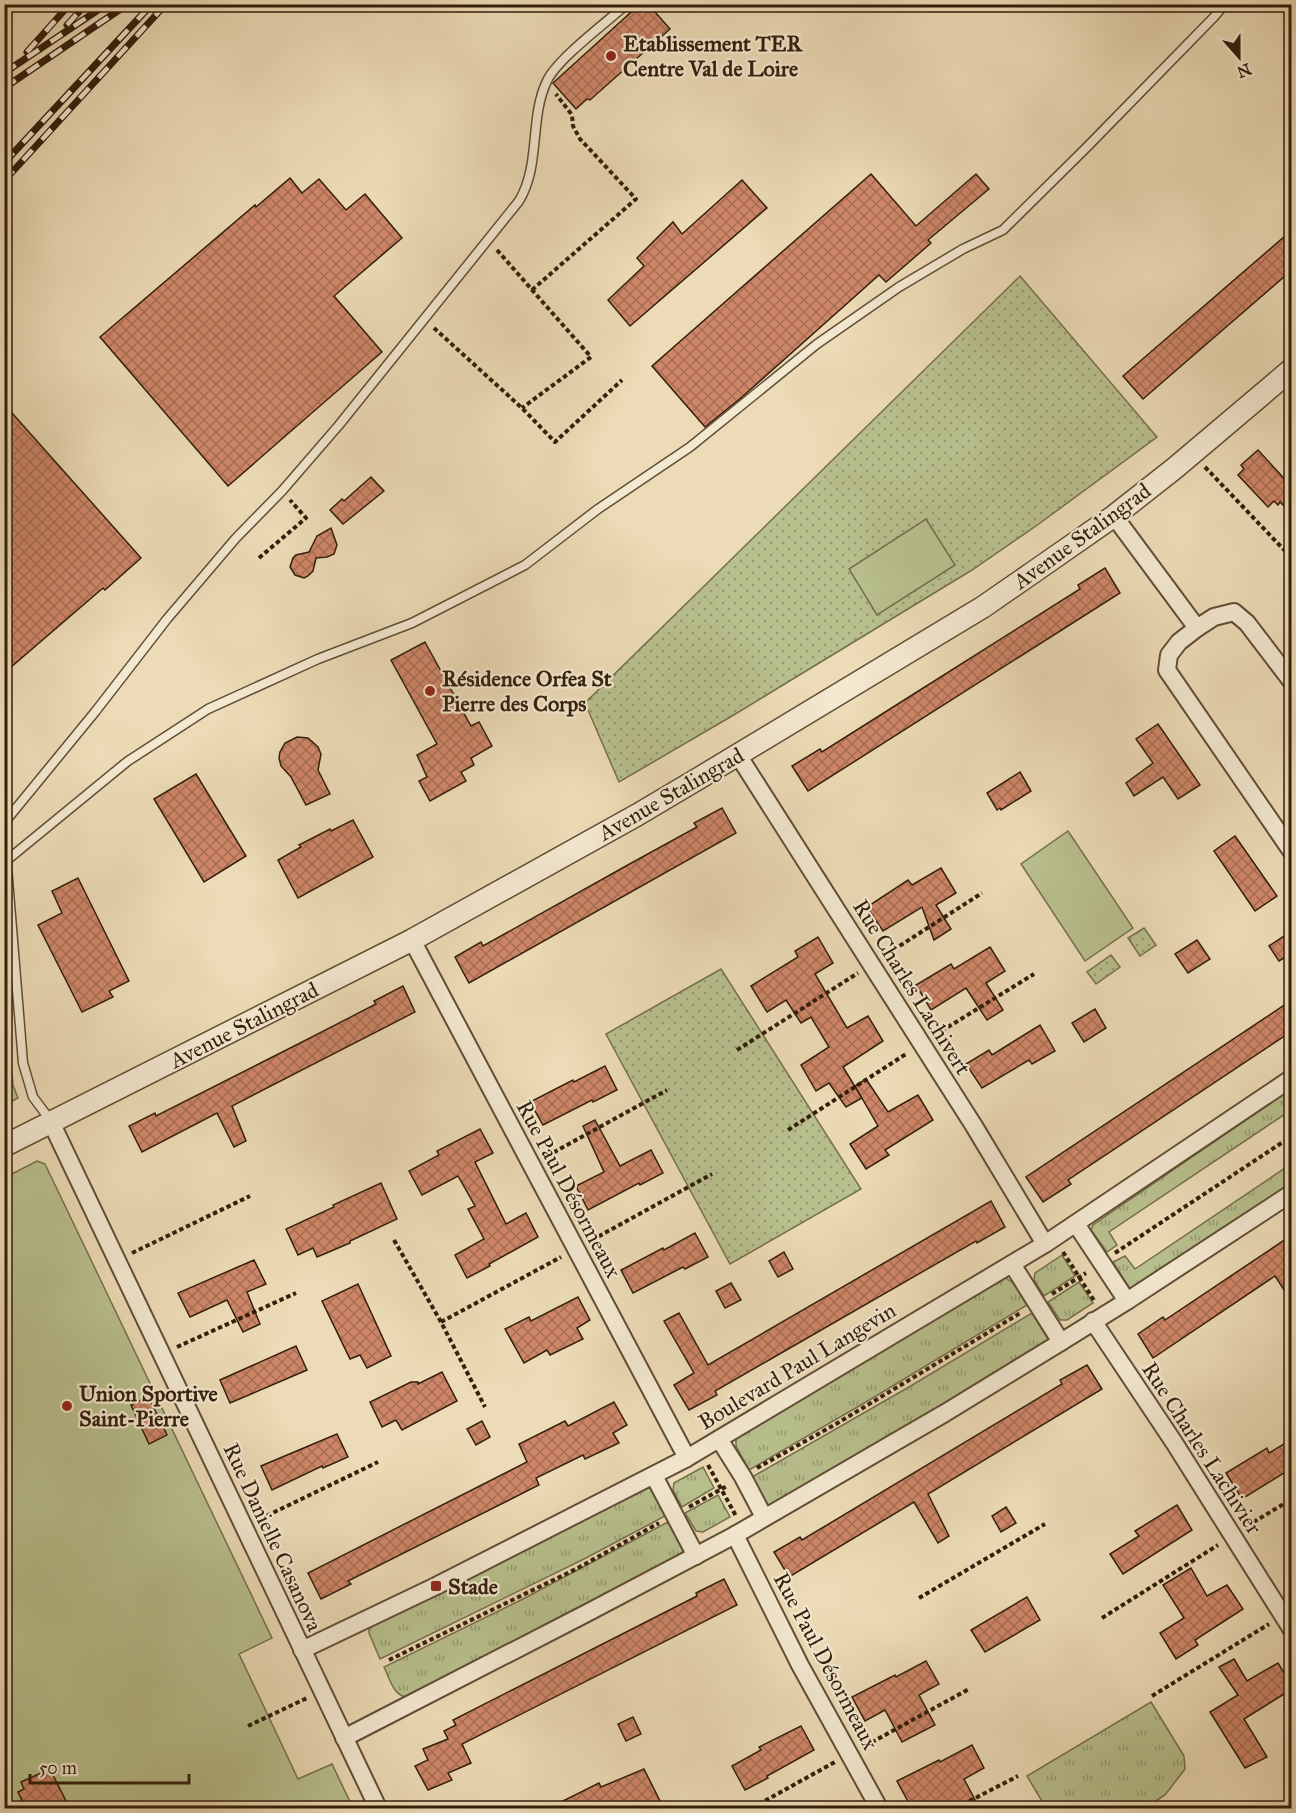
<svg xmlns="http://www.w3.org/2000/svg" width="1296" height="1813" viewBox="0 0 1296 1813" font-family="'IM FELL Great Primer',serif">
	<defs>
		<pattern id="grass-tufts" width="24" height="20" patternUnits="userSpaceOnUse" patternTransform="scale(1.5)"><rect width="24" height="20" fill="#b8c08d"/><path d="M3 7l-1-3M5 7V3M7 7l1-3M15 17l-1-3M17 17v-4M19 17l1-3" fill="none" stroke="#969b71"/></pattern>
		<pattern id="park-dots" width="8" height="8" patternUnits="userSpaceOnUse" patternTransform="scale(1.5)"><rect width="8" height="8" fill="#b8c08d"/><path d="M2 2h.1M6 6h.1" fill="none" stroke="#969b71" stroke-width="1.8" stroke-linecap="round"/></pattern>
		<pattern id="building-cross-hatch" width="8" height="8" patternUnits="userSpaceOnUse" patternTransform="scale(1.5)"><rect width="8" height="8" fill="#ce8668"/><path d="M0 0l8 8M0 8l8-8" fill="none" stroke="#a86d54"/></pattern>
	</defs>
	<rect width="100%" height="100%" fill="#ecdbb6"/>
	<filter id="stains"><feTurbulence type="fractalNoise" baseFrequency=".00333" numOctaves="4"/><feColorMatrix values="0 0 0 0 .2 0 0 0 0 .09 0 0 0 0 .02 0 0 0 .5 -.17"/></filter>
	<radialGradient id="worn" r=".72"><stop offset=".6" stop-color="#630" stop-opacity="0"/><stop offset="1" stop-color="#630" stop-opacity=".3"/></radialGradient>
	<g fill="url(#grass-tufts)" stroke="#756f4c" stroke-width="1.5">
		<path d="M4,976l9,109 5,13 -13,7z"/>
		<path d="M1291,1089v21l-182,122 8,13 -10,7 -16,-22 2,-5z"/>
		<path d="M1291,1164v20l-159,108 -19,-30 12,-6 10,13z"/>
		<path d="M1062,1255l13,21 -31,20 -10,-16 1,-7z"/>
		<path d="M1006,1278l7,5 14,22 -161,97 -117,68 -13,-24v-9l262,-156z"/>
		<path d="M1079,1282l14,21 -26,17h-7l-12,-18z"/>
		<path d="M1032,1313l16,26v4l-278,163 -4,-3 -14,-26 157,-90z"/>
		<path d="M703,1467l11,21 -32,19 -9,-17 1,-7z"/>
		<path d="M646,1486l5,3 14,27 -79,42 -206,101 -11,-26v-6z"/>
		<path d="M718,1495l12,22 -27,15 -7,-1 -11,-18z"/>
		<path d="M668,1522l15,27 -2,9 -275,139c-13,-2 -17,-20 -22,-30l139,-68z"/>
		<path d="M1151,1702l33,54 1,13 -20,26 -20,13h-99l-19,-32z"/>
	</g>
	<g fill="url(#park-dots)" stroke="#756f4c" stroke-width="1.5">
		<path d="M1020,276l137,161 -121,89 -64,44 -240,146 -113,66 -34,-79z"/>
		<path d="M1144,928l12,17 -16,11 -12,-18z"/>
		<path d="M1111,955l9,12 -24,17 -9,-12z"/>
		<path d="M721,969l140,220 -131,75 -124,-230z"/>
	</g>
	<g fill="#b8c08d" stroke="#756f4c" stroke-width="1.5">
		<path d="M926,519l29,46 -78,50 -28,-46z"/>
		<path d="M1068,831l65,97 -48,33 -64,-97z"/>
		<path d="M37,1161l8,3 227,474 -33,16 59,125 34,-15 21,44h-348l-1,-630z"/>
	</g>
	<g fill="url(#building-cross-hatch)" stroke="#321e0b" stroke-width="1.5">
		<path d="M640,4h8l22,25 -80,71 -3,-1 -11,10 -23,-26z"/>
		<path d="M871,174l45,52 60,-52 13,15 -61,51 3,3 -45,39 -7,-7 -137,122 -37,30 -53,-61z"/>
		<path d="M290,178l12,15 17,-14 27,31 19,-16 37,44 -68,58 48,56 -154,134 -128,-149 155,-132 1,2z"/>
		<path d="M742,180l25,28 -137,118 -22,-26 36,-34 -7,-8 36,-36 9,12z"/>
		<path d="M1292,230v40l-149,129 -20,-23z"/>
		<path d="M4,404l137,154 -36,32 -2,-2 -99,85z"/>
		<path d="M1258,450l34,37v27l-12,-12 -2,3 -4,-4 -6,6 -30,-32 6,-6 -3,-4z"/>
		<path d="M371,477l13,14 -41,33 -13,-14 12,-11 2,2z"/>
		<path d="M331,528l6,17 -3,9 -7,3 -11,1 -3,13 -5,5 -4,2 -9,-3 -5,-8 3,-9 3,-3 13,-3 8,-16z"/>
		<path d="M1105,568l15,25 -312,198 -16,-25 28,-17 2,3 87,-55 171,-108 -2,-4z"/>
		<path d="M425,642l46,84 8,-4 13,24 -21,12 3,7 -13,7 5,9 -36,20 -11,-20 8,-4 -10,-22 20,-11 -46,-84z"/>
		<path d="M1158,724l42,61 -22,14 -15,-22 -29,19 -8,-13 27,-20 -17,-24z"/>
		<path d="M297,737l11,1 10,9 3,7 -3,16 12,24 -24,11 -15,-28 -10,-11 -2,-8 1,-6 5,-9z"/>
		<path d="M1020,772l11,19 -30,19 -1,-2 -3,2 -10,-17z"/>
		<path d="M196,774l50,82 -42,26 -50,-83z"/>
		<path d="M722,808l14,25 -267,150 -14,-26 26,-15 2,4 143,-80 71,-39 -3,-4z"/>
		<path d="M353,820l20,37 -75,41 -20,-38 23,-13 -2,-2 31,-16 1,2z"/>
		<path d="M1235,836l42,60 -22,15 -41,-60z"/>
		<path d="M941,868l15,25 -20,12 15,24 -17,11 -12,-33 -39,24 -16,-24 41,-27 4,5z"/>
		<path d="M78,878l51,103 -20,10 4,6 -31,15 -44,-87 24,-12 -10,-22z"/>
		<path d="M1284,936l8,12v5l-13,8 -10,-15z"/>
		<path d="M818,937l15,26 -18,11 32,54 21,-12 15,25 -40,26 19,31 -16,9 -17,-24 -13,8 -15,-26 28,-18 -18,-30 -10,6 -15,-23 -19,12 -16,-26 47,-29 -3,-6z"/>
		<path d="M1197,940l13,19 -22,14 -13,-19z"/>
		<path d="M990,947l15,24 -19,12 17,27 -16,10 -21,-32 -35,22 -15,-25 35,-21 3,5z"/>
		<path d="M403,986l12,26 -183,94 14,35 -12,6 -17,-34 -75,39 -13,-26 26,-13 1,3 154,-78 66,-34 -2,-3z"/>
		<path d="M1292,1000v31l-224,149 3,4 -28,18 -17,-25z"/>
		<path d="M1095,1009l11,19 -22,14 -12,-19z"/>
		<path d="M1040,1025l15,26 -23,13 -3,-4 -47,28 -16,-24 23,-14 3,5z"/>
		<path d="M605,1066l12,24 -24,12 -1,-2 -49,25 -13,-23 43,-22 1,2z"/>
		<path d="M866,1079l22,33 30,-17 15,25 -48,30 4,5 -23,14 -16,-25 28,-18 -23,-40z"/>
		<path d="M595,1120l25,46 31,-16 12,23 -23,12 -1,-2 -51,27 -12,-24 28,-14 -21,-46z"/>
		<path d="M480,1129l13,24 -18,9 31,62 20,-11 12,24 -49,27 1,2 -23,12 -12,-23 29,-16 -16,-30 7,-3 -17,-30 -36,19 -13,-24 30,-16 -2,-4z"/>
		<path d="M381,1183l16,36 -47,22v2l-33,14 -4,-9 -15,7 -12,-26 48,-22 -1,-2z"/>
		<path d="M991,1201l14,26 -28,16 -1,-2 -200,115 -61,35 2,4 -28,15 -15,-25 20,-12 -30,-52 15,-8 29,52z"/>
		<path d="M695,1233l13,24 -23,12 -2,-2 -50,26 -12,-23 42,-22 1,2z"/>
		<path d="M1292,1235v67l-17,-26 -122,82 -15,-24 25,-17 2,3z"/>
		<path d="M784,1252l9,17 -15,8 -9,-16z"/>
		<path d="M254,1260l12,24 -19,8 13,32 -17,8 -16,-32 -37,17 -12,-24z"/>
		<path d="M731,1283l10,17 -16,8 -9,-17z"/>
		<path d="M358,1284l33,72 -24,12 -7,-13 -10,4 -28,-58z"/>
		<path d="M578,1297l12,23 -13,8 6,11 -33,16 -3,-5 -23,13 -19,-34 24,-12 2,4z"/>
		<path d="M296,1346l11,24 -77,33 -10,-23z"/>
		<path d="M1087,1365l15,24 -174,105 21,42 -11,7 -24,-41 -125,75 -15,-25 26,-15 2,3 260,-156 -2,-4z"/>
		<path d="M442,1372l15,29 -55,29 -6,-10 -14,7 -12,-25 41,-20h7v2z"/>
		<path d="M148,1396l19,39 -18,9 -18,-39z"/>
		<path d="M614,1402l13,23 -14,8 6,10 -34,16 -2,-4 -47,23 3,7 -191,96 3,3 -30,15 -13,-26 219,-111 -8,-18 46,-23 3,5z"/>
		<path d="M482,1421l8,16 -14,8 -9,-16z"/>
		<path d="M337,1434l11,23 -25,11 -1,-2 -50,24 -11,-24z"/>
		<path d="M1292,1439v29l-50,31 -16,-26 41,-25 2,5z"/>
		<path d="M1177,1505l15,25 -69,44 -13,-20 29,-18 -4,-5z"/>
		<path d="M1006,1507l10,16 -15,9 -9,-16z"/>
		<path d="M1191,1568l16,28 20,-11 16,24 -48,31 3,5 -22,14 -16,-26 24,-15 -21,-33z"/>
		<path d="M724,1579l13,26 -275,139 9,19 -23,10 4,7 -24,10 -13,-24 13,-6 -5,-11 25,-10 -4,-8 12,-6 -3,-5 244,-124 -1,-3z"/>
		<path d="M1027,1597l13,23 -55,32 -14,-22z"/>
		<path d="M1234,1659l13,22 31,-18 14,23v3l-48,30 23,38 -22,11 -35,-56 28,-17 -19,-28z"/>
		<path d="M926,1661l13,23 -20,11 16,30 -33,17 -17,-32 -20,11 -13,-24 43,-22 1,2z"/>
		<path d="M633,1717l8,17 -15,7 -8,-17z"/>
		<path d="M801,1726l13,24 -47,26 1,2 -23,12 -13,-24 29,-16 -2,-3z"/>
		<path d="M972,1745l12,23 -20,11 16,30h-68l-15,-28 42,-21 1,2z"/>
		<path d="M50,1769l20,40h-44l-8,-17 6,-3 -3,-7z"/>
		<path d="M644,1769l16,32 -15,8h-98l52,-26 2,4z"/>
	</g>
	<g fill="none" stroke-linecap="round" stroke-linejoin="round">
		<g stroke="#604d36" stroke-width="11">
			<g id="service">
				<path d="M4,823l91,-111 72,-93 69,-81 46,-47 57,-66 180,-224c22,-36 10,-83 28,-120 10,-22 60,-59 80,-77"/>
				<path d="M4,830l19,233 10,34 18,24"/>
				<path d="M6,861l122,-100 80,-52 110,-50 94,-36 113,-58 73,-56 92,-62 127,-103 82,-57 64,-38 40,-19 84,-83 127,-130 11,-13"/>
			</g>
		</g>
		<g stroke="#604d36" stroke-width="20">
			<g id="minor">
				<path d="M1114,516l83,112"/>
				<path d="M1292,682l-45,-59 -13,-11 -20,5 -17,11 -18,14 -10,13 -2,15 125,182"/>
				<path d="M738,755l236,371 71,118"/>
				<path d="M412,940l275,518"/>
				<path d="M51,1122l327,686"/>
				<path d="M1076,1224l51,77"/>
				<path d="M1012,1264l49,78"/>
				<path d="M1093,1321l82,123 117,186"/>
				<path d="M719,1439l24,38 21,40"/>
				<path d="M654,1476l42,80"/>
				<path d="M735,1535l65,130 79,143"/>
				<path d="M302,1650l134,-64 251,-128 358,-214 247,-166"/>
				<path d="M344,1738l243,-125 148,-78 210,-122 116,-71 66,-41 165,-108"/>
			</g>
		</g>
		<g stroke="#604d36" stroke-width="24">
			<path id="tertiary" d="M4,1146l408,-206 225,-125 64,-38 282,-170 52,-36 79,-55 61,-48 117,-99"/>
		</g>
		<g stroke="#321e0b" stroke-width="4" stroke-dasharray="4.5 3" stroke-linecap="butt">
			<path d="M497,250l94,107 -69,51"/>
			<path d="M532,290l104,-91 -56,-60 -7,-13 -1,-11 -16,-21"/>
			<path d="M434,328l88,80 33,34 67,-62"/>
			<path d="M1205,467l82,86"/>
			<path d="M259,558l47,-40 -16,-18"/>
			<path d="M887,954l95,-61"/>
			<path d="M935,1035l99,-61"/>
			<path d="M737,1050l121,-77"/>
			<path d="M788,1130l118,-76"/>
			<path d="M547,1156l120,-66"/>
			<path d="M394,1240l47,82 44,85"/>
			<path d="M592,1240l120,-66"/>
			<path d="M1063,1252l32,50"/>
			<path d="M132,1253l118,-57"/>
			<path d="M1115,1253l177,-117"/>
			<path d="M1052,1294l34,-21"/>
			<path d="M441,1322l120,-65"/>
			<path d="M177,1347l119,-54"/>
			<path d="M708,1465l28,51"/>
			<path d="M757,1468l79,-44 186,-112"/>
			<path d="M689,1507l38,-21"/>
			<path d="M260,1519l118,-57"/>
			<path d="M1247,1526l45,-27"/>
			<path d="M919,1598l126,-74"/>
			<path d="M1102,1618l116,-73"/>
			<path d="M389,1660l187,-91 83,-46"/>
			<path d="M1152,1696l117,-72"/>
			<path d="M248,1726l59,-28"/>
			<path d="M865,1746l104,-57"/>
			<path d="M752,1808l83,-46"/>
			<path d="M956,1808l62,-32"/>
		</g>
		<use href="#service" stroke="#f3e8d0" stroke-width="8"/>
		<use href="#minor" stroke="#f3e8d0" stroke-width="16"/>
		<use href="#tertiary" stroke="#f3e8d0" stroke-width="21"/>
		<g stroke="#321e0b" stroke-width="7">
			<g id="rail">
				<path d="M67,25l19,-21"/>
				<path d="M27,52l43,-48"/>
				<path d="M4,73l103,-69"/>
				<path d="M4,88l124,-84"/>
				<path d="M4,163l148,-159"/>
				<path d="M4,181l162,-177"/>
			</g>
		</g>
		<use href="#rail" stroke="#f3e8d0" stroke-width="4.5" stroke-dasharray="14" stroke-linecap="butt"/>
	</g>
	<g fill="#8f2418" stroke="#f3e8d0" stroke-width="2">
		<circle cx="611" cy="56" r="6"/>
		<circle cx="430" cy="691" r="6"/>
		<circle cx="67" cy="1406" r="6"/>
		<rect x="430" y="1580" width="12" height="12" rx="3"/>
	</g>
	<g text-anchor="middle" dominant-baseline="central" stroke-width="4.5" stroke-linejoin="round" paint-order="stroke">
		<g font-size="22" font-weight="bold" fill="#321e0b" stroke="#f3e8d0" text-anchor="start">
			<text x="623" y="43">Etablissement TER<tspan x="623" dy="25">Centre Val de Loire</tspan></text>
			<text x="442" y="678">Résidence Orfea St<tspan x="442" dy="25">Pierre des Corps</tspan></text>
			<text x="79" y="1393">Union Sportive<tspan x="79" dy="25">Saint-Pierre</tspan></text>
			<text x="448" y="1586">Stade</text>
		</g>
		<g font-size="22" fill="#321e0b" stroke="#f3e8d0">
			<text transform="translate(1082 536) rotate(-36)">Avenue Stalingrad</text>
			<text transform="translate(671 794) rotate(-30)">Avenue Stalingrad</text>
			<text transform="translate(912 987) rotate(58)">Rue Charles Lachivert</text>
			<text transform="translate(244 1025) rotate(-27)">Avenue Stalingrad</text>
			<text transform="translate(569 1189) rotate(62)">Rue Paul Désormeaux</text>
			<text transform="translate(797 1366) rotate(-31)">Boulevard Paul Langevin</text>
			<text transform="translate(1202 1448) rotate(57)">Rue Charles Lachivier</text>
			<text transform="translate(273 1537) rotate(65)">Rue Danielle Casanova</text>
			<text transform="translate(826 1661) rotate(62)">Rue Paul Désormeaux</text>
		</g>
	</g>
	<rect width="1296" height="1813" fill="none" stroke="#ecdbb6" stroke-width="24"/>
	<rect x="6" y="6" width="1284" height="1801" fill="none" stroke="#321e0b" stroke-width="3"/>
	<rect x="12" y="12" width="1272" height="1789" fill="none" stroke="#321e0b" stroke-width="1.5"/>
	<g transform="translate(1239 57) rotate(159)" stroke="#f3e8d0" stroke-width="4.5" paint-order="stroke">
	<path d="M0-4.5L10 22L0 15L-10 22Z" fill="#321e0b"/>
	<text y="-9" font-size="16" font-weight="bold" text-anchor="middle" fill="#321e0b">N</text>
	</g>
	<path d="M30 1774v9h159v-9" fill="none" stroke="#321e0b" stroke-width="3"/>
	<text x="39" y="1774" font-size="18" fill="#321e0b" stroke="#f3e8d0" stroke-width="4.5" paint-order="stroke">50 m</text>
	<rect width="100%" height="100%" filter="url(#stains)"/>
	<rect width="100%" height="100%" fill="url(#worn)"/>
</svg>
